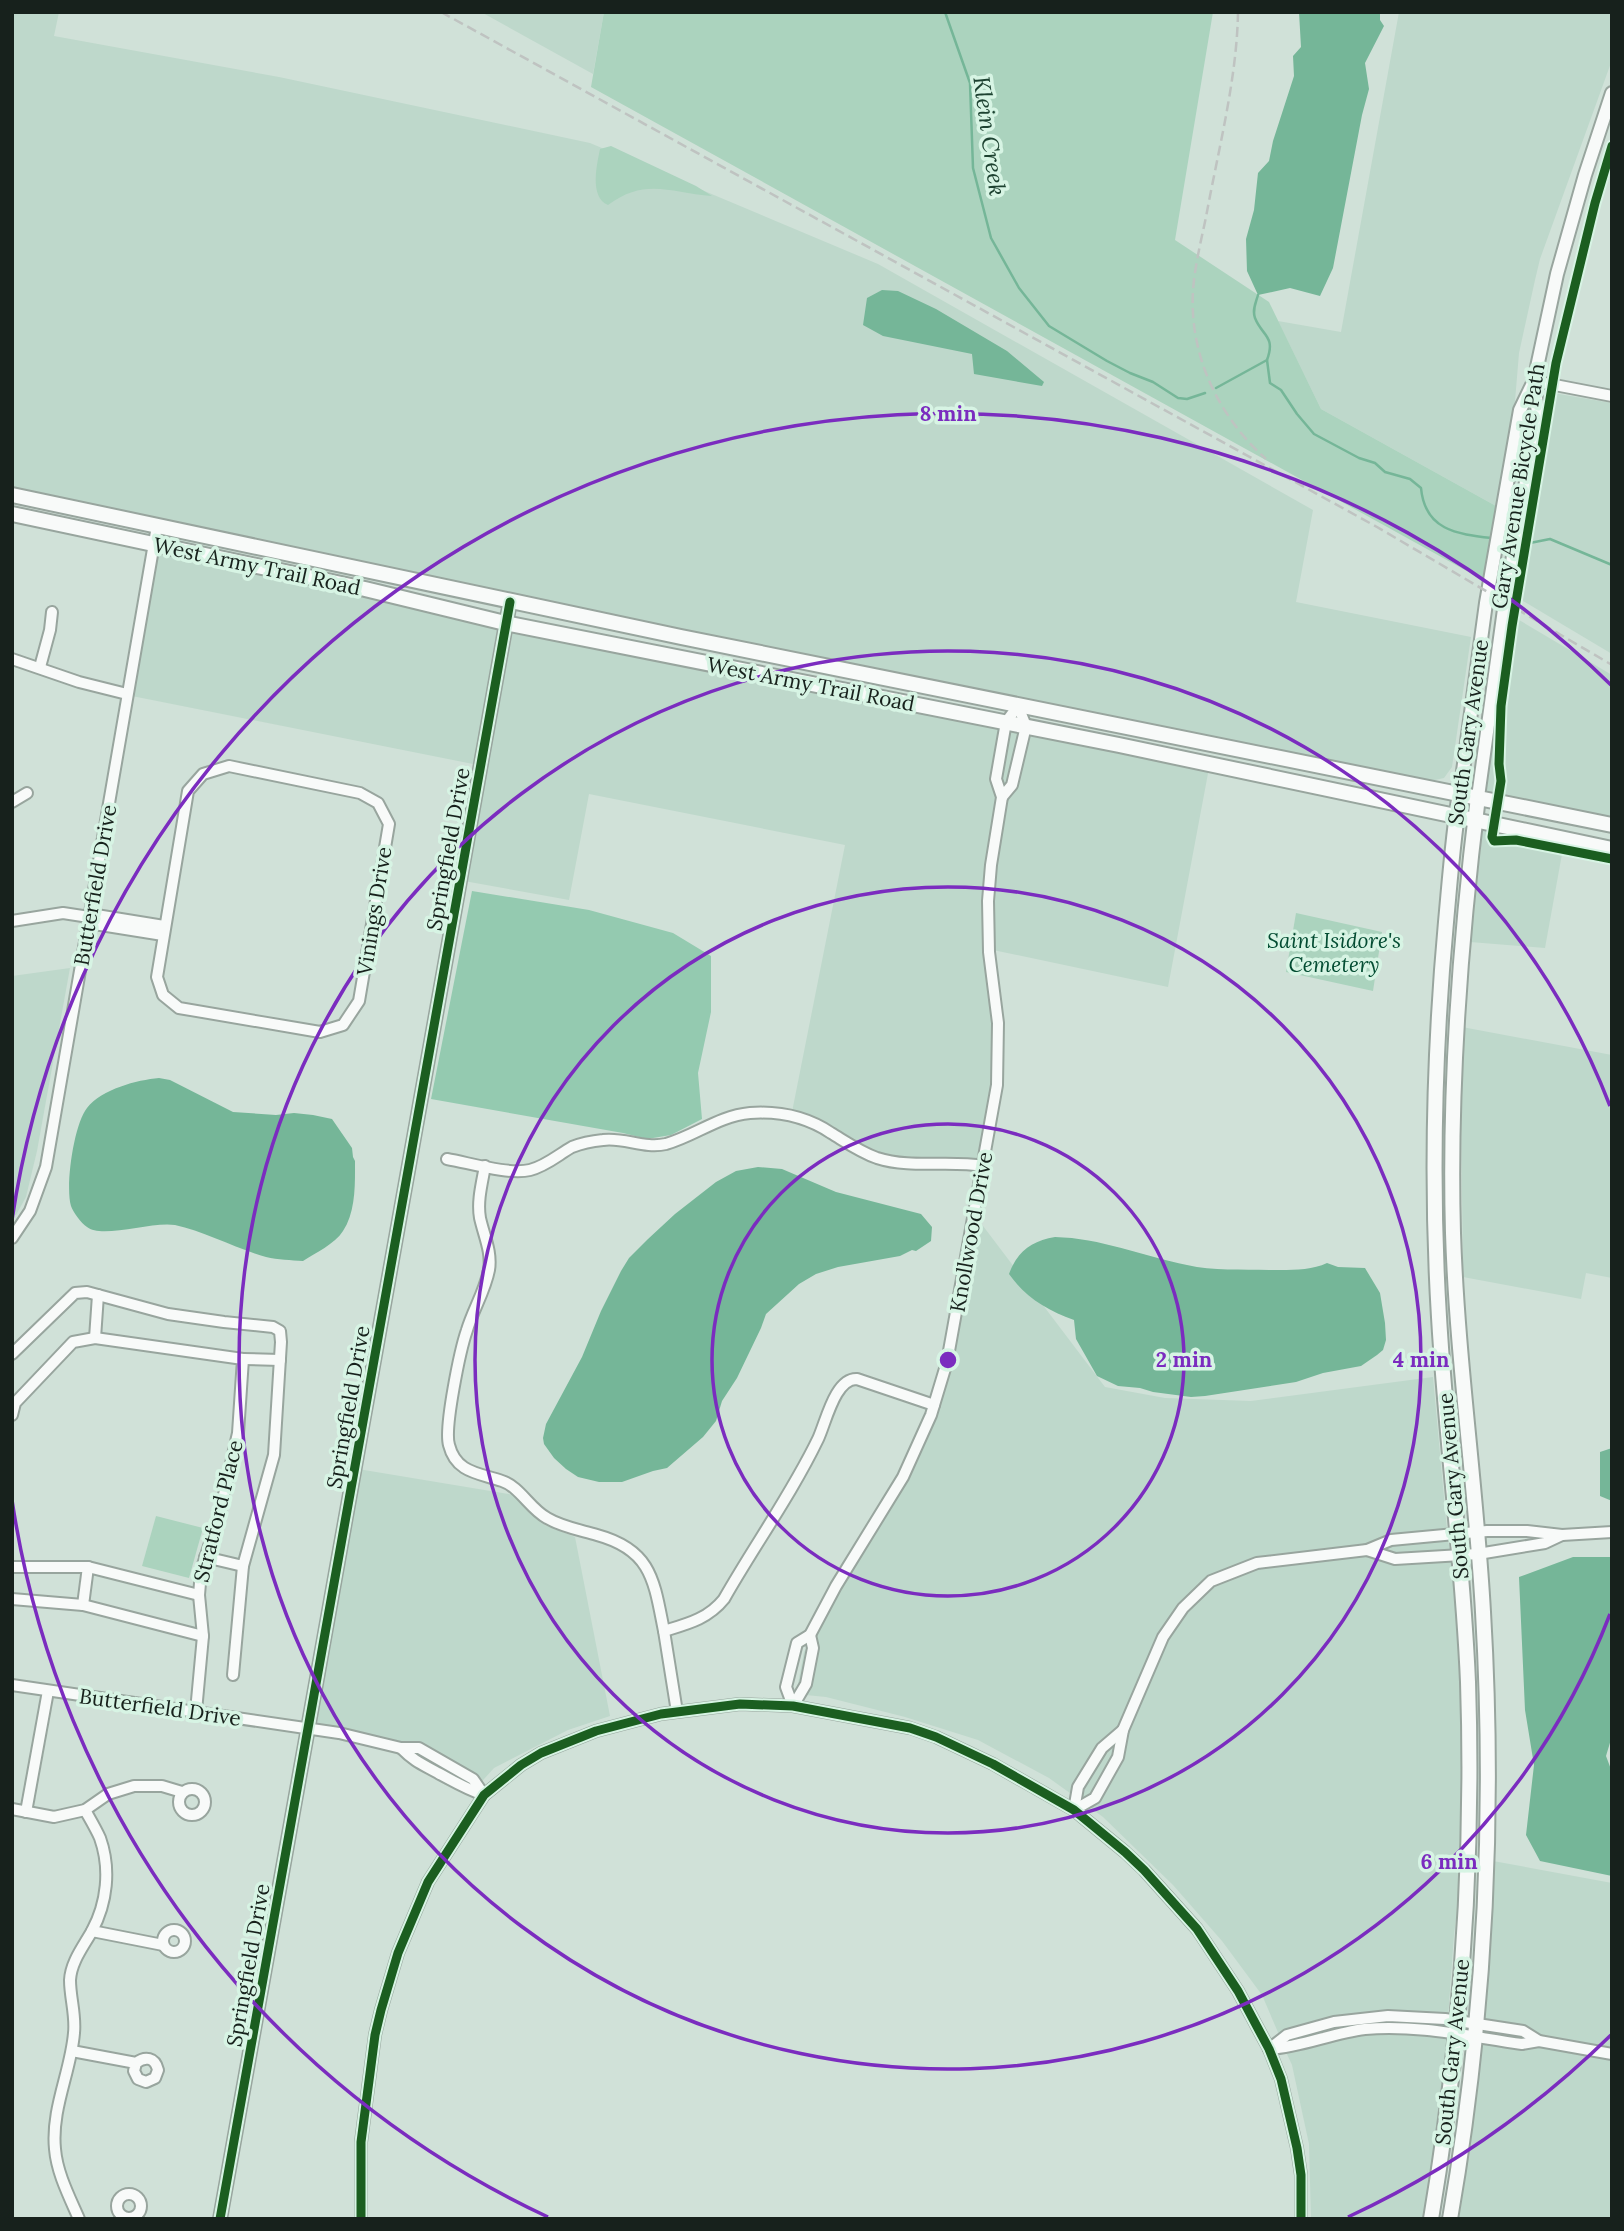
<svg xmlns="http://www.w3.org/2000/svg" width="1624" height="2231" viewBox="0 0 1624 2231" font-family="Lora,serif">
	<rect width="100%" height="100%" fill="#d0e1d8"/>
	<g fill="#bed8cb">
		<path d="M12,12h47l-5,24 225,41 311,66 288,121 435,246 -17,92 175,35 -19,130 -8,11 -18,4 -625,-127 -789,-168z"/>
		<path d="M481,12h123l-11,62z"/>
		<path d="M1399,12h213v48l-72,199 -5,21 -16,73 -4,48 -19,105 -175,-97 -43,-88 63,11z"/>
		<path d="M1547,392l65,11v251l-99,-59z"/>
		<path d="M158,549l343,76 -23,140 -346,-69z"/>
		<path d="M1509,614l103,61v144l-126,-24z"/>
		<path d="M510,627l699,141 -41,219 -175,-37 3,-72 -10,-2 9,169 -2,31 -15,85 -70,-2 -29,-5 -87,-42 53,-267 -256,-51 -20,106 -105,-19z"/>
		<path d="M1483,828l81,15 -19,105 -75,-6z"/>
		<path d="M70,968l-33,183 -11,46 -10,18 -4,-1v-238z"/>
		<path d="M1462,1027l150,28v223l-26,-5 -5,26 -118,-22 -2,-168z"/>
		<path d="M977,1218l128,169 60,11 86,3 182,-24 15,164 8,34 8,167 -1,120 -9,73 -6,83 -59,-5 -109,24 -18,-42 -40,-54 -49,-56 -70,-68 -22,-16 -32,-23 -71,-38 -73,-23 -79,-20 -30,-3 8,-42 135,-249z"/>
		<path d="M358,1469l156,26 31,30 30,12 35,179 -42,14 -74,38 -19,21 -73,-44 -90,-20z"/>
		<path d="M1493,1861l119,22v169l-68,-13 -62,-19z"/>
		<path d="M1401,2031l49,7 -25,181h-114l-2,-75 -17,-79 -6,-13 77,-19z"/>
		<path d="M1479,2045h61l72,13v161h-158z"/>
	</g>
	<g fill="#abd3be">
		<path d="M604,12h609l-38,228 94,62 52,107 175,97 -13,74 -892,-493z"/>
		<path d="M611,146l85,40 16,10c-42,-3 -66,-19 -104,9 -19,-8 -11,-41 -8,-56z"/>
		<path d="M1296,913l86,19 -9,59 -87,-19z"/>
		<path d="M156,1516l47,12 -14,50 -47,-12z"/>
	</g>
	<path fill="#94cab0" d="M472,891l117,19 84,23 38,23v56l-13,61 4,46 -31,16 -24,4 -24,-6 -192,-34z"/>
	<g fill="#75b698">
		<path d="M1299,12h81v8l4,6 -19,37 4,26 -7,26 -29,153 -13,28 -30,-8 -32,7 -11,-24 -1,-32 8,-29 4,-37 11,-12 4,-20 21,-65 -1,-20 8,-9z"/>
		<path d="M882,290l16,1 38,18 71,42 37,31 -2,4 -68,-12 -2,-20 -89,-18 -20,-11 4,-27z"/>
		<path d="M159,1078l11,2 63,32 43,3 18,-2 19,2 19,4 20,29 1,9 2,4c0,23 1,50 -12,70 -8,13 -28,22 -40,30 -12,-1 -25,-1 -37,-4 -29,-8 -62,-26 -91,-32 -23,-4 -73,14 -88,2 -6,-4 -14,-15 -16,-21 -6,-20 3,-82 16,-98 15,-19 50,-28 72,-30z"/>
		<path d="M758,1167l24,2 54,23 85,22 11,13 -1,14 -15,10 -4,-1 -12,6 -62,11 -22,7 -17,10 -33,30 -5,14 -24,50 -15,23 -6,20 -13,16 -36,31 -14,3 -31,11h-23l-21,-5 -12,-8 -12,-11 -10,-14 -1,-6 3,-14 36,-67 19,-46 20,-40 8,-13 19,-19 27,-25 41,-32 20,-11z"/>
		<path d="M1055,1237c45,1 88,19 132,28 26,6 55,4 82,5 19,0 41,1 58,-7l11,4 27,1 15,25 5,30 1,17 -3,10 -6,5 -16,11 -38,7 -27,9 -91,14 -14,1 -38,-5 -13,-4 -22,-2 -21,-10 -21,-37 -2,-19c-27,-10 -48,-22 -65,-46 8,-22 22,-33 46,-37z"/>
		<path d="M1612,1448v53l-12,-5v-44z"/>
		<path d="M1573,1557h39v179l-6,20 6,16v104l-72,-15 -14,-26 8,-70 -9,-55 -6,-133z"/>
	</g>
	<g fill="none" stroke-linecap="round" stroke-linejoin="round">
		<g stroke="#75b698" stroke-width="2.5">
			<path d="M945,12l25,71 3,85 18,70 28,50 30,38 58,35 23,12 23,9 25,16 9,1 18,-6"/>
			<path d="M1267,360l3,23 11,7 16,24 17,20 45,24 16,5 10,9 25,7 11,9c4,42 35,46 71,50"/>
			<path d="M1216,388l51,-28c9,-24 -5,-24 -12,-42 -3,-8 1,-16 3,-23"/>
			<path d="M1530,543l20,-4 62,26"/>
		</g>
		<g stroke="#98a59e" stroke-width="14">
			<g id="minor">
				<path d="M1534,381l78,15"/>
				<path d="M12,659l67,23 48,12"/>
				<path d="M40,667l10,-37 2,-18"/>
				<path d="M229,766l131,27 18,10 11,21 -30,177 -16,24 -23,7 -141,-24 -16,-13 -6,-18 31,-186 15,-17z"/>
				<path d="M1002,797l10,-12 14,-59 -8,-20"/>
				<path d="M12,802l15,-9"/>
				<path d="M90,914l74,12"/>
				<path d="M12,921l51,-8 26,4"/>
				<path d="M88,923l75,12"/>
				<path d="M447,1159c23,4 61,16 83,11 16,-4 28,-15 42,-23 10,-4 21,-6 31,-7 21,-3 41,9 63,4 29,-8 52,-28 84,-31 29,-2 57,4 81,20 15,9 29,19 46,25 34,11 72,2 106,8"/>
				<path d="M485,1166c-3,17 -8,35 -5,52 4,18 12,34 9,52 -4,21 -16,40 -22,60 -7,20 -23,98 -18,115 7,28 30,28 53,36 18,6 28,28 45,37 15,9 33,12 50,17 55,15 57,46 67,96"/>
				<path d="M12,1238l18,-27 16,-44 111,-641"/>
				<path d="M95,1338l3,-43"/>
				<path d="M12,1354l63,-61 12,-1 81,22 56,8 49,5 7,4 1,11 -7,113 -31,111 -38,-9"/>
				<path d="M243,1359l37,1"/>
				<path d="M12,1415l3,-12 58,-61 22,-4 148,21 -5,74 -18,79 -19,59 -2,24 4,41 -7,75"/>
				<path d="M1367,1550l28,9 83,-5 67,-11 17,-8"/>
				<path d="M12,1567h76l111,28"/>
				<path d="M12,1599l71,6 120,31"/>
				<path d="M83,1605l5,-38"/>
				<path d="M233,1675l10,-109"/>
				<path d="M12,1685l327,48 62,15h18l54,31 11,16"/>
				<path d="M793,1706l-7,-19 11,-44 13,-8 26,-49 67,-109 28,-62 16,-53 50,-277 1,-62 -9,-71 -1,-51 3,-36 11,-68 -6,-18 10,-57 12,-16"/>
				<path d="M793,1706l13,-22 7,-36 -3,-13"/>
				<path d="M677,1712l-13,-81c23,-7 44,-12 60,-32 30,-53 67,-104 94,-160 8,-17 17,-61 39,-60l77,26"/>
				<path d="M401,1748c14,14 21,16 37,25 17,9 28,16 46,22"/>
				<circle cx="192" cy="1802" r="13"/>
				<path d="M12,1809l42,8 31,-7 23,-16 26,-8h28l20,6"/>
				<path d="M1074,1810l21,-12 23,-41 5,-27 40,-93 20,-29 28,-27 46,-18 110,-13 24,-10 96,-9h40l35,4 50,-3"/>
				<path d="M1074,1810l4,-23 24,-39 21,-18"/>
				<path d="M26,1812l22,-121"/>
				<circle cx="174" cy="1941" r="11"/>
				<path d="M92,1931l71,14"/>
				<path d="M1269,2049l18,-14 47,-13 54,-6 57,3 78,12 16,10 73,13"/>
				<path d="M1269,2049c33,-2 63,-16 96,-20 52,-5 106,8 157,15l17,-3"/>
				<path d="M72,2051l64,12c9,-7 19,-6 22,7l-3,8 -9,4 -8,-3 -4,-8 2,-8"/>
				<circle cx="129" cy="2206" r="12"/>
				<path d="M79,2219c-10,-23 -22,-46 -24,-70 -4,-40 16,-78 19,-116 2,-18 -4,-35 -4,-53 1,-18 13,-33 22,-49 15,-28 19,-62 8,-93 -4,-9 -10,-19 -15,-28"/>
				<path d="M361,2219v-77l14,-107 6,-25 17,-57 30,-71 56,-87 37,-30 20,-12 55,-22 65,-17 79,-10 53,2 117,22 26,9 57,27 81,46 51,42 19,18 53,59 41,62 31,58 12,30 16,69 4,27v44"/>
			</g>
		</g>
		<g stroke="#98a59e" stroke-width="16">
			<g id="tertiary">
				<path d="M1460,793l26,-190 34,-193 14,-29 23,-107 28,-99 27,-82"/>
				<path d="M1478,797l27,-195 33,-189 -4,-31"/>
				<path d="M220,2219l290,-1617"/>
			</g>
		</g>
		<g stroke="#98a59e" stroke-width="18">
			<g id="secondary">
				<path d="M12,495l669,142 931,188"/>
				<path d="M12,514l353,75 140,34 614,122 493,104"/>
				<path d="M1431,2219c30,-178 43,-357 37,-537 -5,-122 -22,-243 -29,-365 -8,-132 -5,-264 7,-395 4,-43 7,-86 14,-129"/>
				<path d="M1450,2219c35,-200 45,-404 33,-607 -7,-127 -26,-252 -30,-379 -4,-145 7,-292 25,-436"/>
			</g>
		</g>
		<use href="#minor" stroke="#f8faf9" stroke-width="10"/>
		<use href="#tertiary" stroke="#f8faf9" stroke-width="12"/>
		<use href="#secondary" stroke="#f8faf9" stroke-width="14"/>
		<g stroke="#bfc3c1" stroke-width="2.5" stroke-dasharray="10 5" stroke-linecap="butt">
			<path d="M441,12l936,515 235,138"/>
			<path d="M1238,12c-1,67 -20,139 -32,205 -5,24 -11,48 -13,73 -4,65 25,126 73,169"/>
		</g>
		<g stroke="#d7f4e4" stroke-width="13">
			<g id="cycleway">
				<path d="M1612,146l-17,57 -39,160 -44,263 -11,80 -2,58 2,17 -9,56 2,4 22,-1 96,19"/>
				<path d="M220,2219l290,-1617"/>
				<path d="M361,2219v-77l14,-107 6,-25 17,-57 30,-71 56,-87 37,-30 20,-12 55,-22 65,-17 79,-10 53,2 117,22 26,9 57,27 81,46 51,42 19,18 53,59 41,62 31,58 12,30 16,69 4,27v44"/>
			</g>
		</g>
		<use href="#cycleway" stroke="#1b5e20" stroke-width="9"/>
	</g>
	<g fill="none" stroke="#7b2cbf" stroke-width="3.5">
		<circle cx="948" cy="1360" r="236"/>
		<circle cx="948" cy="1360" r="473"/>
		<path d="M1610 1614A709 709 0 1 1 1610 1106"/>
		<path d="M1611 2035A946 946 0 0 1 1348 2217M548 2217A946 946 0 0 1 12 1500M12 1220A946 946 0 0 1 1611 685"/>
	</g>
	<g text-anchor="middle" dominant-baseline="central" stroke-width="7" stroke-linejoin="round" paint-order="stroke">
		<g font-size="21" fill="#17211c" stroke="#d7f4e4">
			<text transform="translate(1518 486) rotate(-81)">Gary Avenue Bicycle Path</text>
			<text transform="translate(257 566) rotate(12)">West Army Trail Road</text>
			<text transform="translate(811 684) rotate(11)">West Army Trail Road</text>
			<text transform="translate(1468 732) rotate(-82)">South Gary Avenue</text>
			<text transform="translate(448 849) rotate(-80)">Springfield Drive</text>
			<text transform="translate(95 885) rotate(-80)">Butterfield Drive</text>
			<text transform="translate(374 911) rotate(-81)">Vinings Drive</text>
			<text transform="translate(971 1232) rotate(-80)">Knollwood Drive</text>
			<text transform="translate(348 1407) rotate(-80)">Springfield Drive</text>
			<text transform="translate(1453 1486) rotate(-95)">South Gary Avenue</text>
			<text transform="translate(218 1511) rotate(-76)">Stratford Place</text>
			<text transform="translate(160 1707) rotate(8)">Butterfield Drive</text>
			<text transform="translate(248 1965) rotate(-80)">Springfield Drive</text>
			<text transform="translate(1452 2052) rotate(-84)">South Gary Avenue</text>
		</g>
		<g font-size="21" font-style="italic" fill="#034c32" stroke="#d7f4e4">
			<text x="1334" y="940">Saint Isidore's<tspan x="1334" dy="24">Cemetery</tspan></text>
		</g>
		<g font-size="23" font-style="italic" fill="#1d4231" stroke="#d7f4e4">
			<text transform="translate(990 136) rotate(82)">Klein Creek</text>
		</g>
	</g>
	<circle cx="948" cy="1360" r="10" fill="#7b2cbf" stroke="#d7f4e4" stroke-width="3.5"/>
	<g font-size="21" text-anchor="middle" font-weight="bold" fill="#7b2cbf" stroke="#d7f4e4" stroke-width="7" stroke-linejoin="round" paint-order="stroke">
		<text x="948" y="421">8 min</text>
		<text x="1184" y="1367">2 min</text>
		<text x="1421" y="1367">4 min</text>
		<text x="1449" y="1869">6 min</text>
	</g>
	<rect width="1624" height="2231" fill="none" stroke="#17211c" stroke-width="28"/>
</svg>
